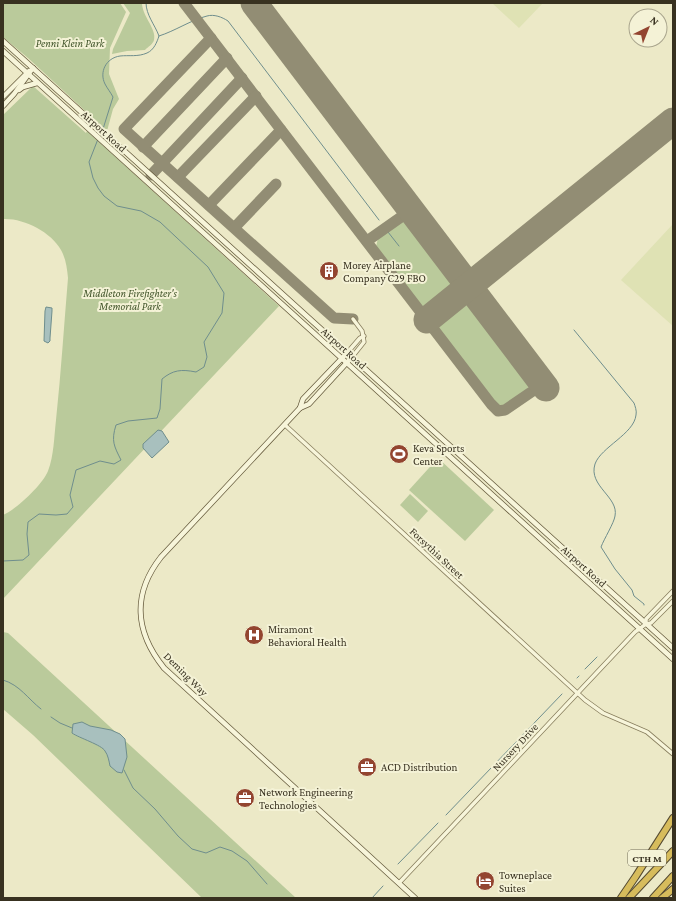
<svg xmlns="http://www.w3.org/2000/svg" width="676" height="901" viewBox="0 0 676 901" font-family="'Crimson Pro',serif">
	<rect width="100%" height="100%" fill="#ece9c7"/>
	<g fill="#dfe2b4">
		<path d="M492,3h51l-24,25z"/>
		<path d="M673,224v102l-52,-46z"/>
	</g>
	<g fill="#baca9b">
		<path d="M3,3h117l6,9 -16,36 -1,26 10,25 -6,10 -6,22 -79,-73 -25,-21z"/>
		<path d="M123,3h19c0,13 15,26 12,37 -1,4 -6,7 -9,10l-18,1 -15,3 1,-5 17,-36z"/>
		<path d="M33,86l53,47 1,-2 192,175 -276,293v-84c13,-5 40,-31 45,-44 6,-16 6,-34 8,-51 5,-47 8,-95 12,-142 -1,-10 -2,-19 -7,-28 -10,-18 -37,-32 -58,-31v-104z"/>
		<path d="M402,221l8,3 46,60 -32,26 -48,-63 2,-9z"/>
		<path d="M470,302l59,79c2,11 -19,24 -29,26l-6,-4 -57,-75z"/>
		<path d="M438,458l56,52 -29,31 -56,-51z"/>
		<path d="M410,494l18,17 -10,11 -18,-17z"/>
		<path d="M3,632l5,1 288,265h-94l-169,-163 -30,-26z"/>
	</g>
	<g fill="#a8c0be" stroke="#6f8e8d">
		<path d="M46,307l6,1v3l-2,27v3l-2,2 -4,-2 1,-30z"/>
		<path d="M158,430l4,1 7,11 -17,16 -9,-10v-4z"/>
		<path d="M82,722l8,4 21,4 9,4 5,5 2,18 -5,16 -5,-1 -7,-6c-1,-5 -2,-11 -5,-15 -3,-6 -26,-13 -33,-18l1,-9z"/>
	</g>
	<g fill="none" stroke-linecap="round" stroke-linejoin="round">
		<g stroke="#6f8e8d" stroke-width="1">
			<path d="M159,36c16,-5 32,-16 48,-20 7,-2 15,1 21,5l151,199"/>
			<path d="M103,129l10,-32c-2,-4 -6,-9 -8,-13 -6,-12 1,-26 15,-28 9,-1 18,1 27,-3 7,-3 10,-11 12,-17 -4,-11 -13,-21 -13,-33"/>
			<path d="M388,232l11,14"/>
			<path d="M574,330l60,73c1,3 3,8 2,12 -2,19 -35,32 -41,49 -7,22 24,33 20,52 -1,7 -11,23 -14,31l14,22 17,21 2,6 10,8v1"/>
			<path d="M3,561l20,-1 6,-5 -2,-21 1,-12 11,-8 17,1 11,-1 6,-7 -3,-12 6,-25 24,-9 14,3 7,-4c-7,-14 -10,-19 -5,-35l12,-4 29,-3 3,-9 2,-30c11,-9 19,-10 34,-7l8,-5 3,-10 -3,-15 18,-29 2,-20 -16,-26 -48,-45 -19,-11 -24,-5 -13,-10 -6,-8 -5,-10 -4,-16 9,-23"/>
			<path d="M585,669l12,-12"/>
			<path d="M577,678l2,-2"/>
			<path d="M3,680c17,5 25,19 38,29"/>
			<path d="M51,717l9,6 12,5"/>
			<path d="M124,770l9,18 22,21 23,27 14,13 14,4 14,-6 12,4 15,10 20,23"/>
			<path d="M446,815l116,-121"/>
			<path d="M398,864l40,-41"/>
			<path d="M372,898l11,-12"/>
		</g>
		<g stroke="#928d74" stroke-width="11">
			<path d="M184,3l307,401 7,7 7,-1 38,-26"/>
			<path d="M211,38l-87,91 210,189 19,1"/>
			<path d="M143,147l84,-89"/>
			<path d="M151,175l91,-97"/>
			<path d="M178,177l78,-81"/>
			<path d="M209,205l72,-75"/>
			<path d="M235,227l41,-43"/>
			<path d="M367,241l44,-31"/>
		</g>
		<g stroke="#928d74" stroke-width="27">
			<path d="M254,3l292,385"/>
			<path d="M427,320l246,-199"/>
		</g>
		<g stroke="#877d5d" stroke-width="5">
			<g id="street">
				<path d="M347,353l13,-15 4,-2"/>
				<path d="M352,357l12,-15 -2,-11 -9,-12"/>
				<path d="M285,425l300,275 18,13 44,19 26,22"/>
				<path d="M646,624v-5l27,-28"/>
				<path d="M399,883l236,-251 11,-8 5,-1 22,-22"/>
			</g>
		</g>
		<g stroke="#695e40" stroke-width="6">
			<g id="secondary">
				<path d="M3,41l670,607"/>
				<path d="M3,51l670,608"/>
				<path d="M19,90l4,-3 14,-4"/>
				<path d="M3,97l26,-26"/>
				<path d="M3,106l11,-12 19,-26"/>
				<path d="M352,357l-43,47 -9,4 -139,149c-29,37 -26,75 3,111l251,230"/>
				<path d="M300,408l3,-9 44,-46"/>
			</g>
		</g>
		<g stroke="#554a31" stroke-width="8">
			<g id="highway">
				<path d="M621,898l15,-22 37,-58"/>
				<path d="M629,898l44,-47"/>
				<path d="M653,898l20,-22"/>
				<path d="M662,898l11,-9"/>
			</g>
		</g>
		<use href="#street" stroke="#f7f5da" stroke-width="3.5"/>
		<use href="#secondary" stroke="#f7f5da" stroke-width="4.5"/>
		<use href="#highway" stroke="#d7bc5c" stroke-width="6"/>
	</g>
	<defs>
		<g id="building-disc" transform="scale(1)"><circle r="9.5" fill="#934530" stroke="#f4f2d6"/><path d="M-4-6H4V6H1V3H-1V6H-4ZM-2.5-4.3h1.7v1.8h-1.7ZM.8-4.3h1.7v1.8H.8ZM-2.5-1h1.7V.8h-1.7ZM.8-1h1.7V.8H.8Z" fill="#fff"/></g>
		<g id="stadium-disc" transform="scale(1)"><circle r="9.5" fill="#934530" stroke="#f4f2d6"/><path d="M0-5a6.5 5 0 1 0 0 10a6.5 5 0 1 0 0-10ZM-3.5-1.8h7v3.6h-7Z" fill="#fff"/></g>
		<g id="hospital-disc" transform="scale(1)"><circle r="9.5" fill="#934530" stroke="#f4f2d6"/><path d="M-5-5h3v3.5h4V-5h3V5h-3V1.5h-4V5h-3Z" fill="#fff"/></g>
		<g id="office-disc" transform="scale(1)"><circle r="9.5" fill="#934530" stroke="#f4f2d6"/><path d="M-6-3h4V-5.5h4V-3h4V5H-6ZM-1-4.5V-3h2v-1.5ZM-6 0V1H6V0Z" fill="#fff"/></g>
		<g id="hotel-disc" transform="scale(1)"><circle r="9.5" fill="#934530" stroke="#f4f2d6"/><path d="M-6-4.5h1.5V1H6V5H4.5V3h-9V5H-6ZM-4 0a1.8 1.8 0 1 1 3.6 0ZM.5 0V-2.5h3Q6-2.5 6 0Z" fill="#fff"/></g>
	</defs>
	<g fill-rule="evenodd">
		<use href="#building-disc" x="329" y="271"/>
		<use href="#stadium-disc" x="399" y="454"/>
		<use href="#hospital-disc" x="254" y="635"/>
		<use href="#office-disc" x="367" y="767"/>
		<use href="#office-disc" x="245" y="798"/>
		<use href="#hotel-disc" x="485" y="881"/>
	</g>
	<g text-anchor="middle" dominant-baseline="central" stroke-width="4" stroke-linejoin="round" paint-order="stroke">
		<rect fill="#f4f2d6" stroke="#706b57" stroke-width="1" x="628" y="850" width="38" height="16" rx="3"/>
		<g font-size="10" font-weight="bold" fill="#383120">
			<text x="647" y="858">CTH M</text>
		</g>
		<g font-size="11" font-style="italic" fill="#3f5328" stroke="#f4f2d6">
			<text x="70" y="43">Penni Klein Park</text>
			<text x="130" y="293">Middleton Firefighter's<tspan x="130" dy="13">Memorial Park</tspan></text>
		</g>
		<g font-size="11" fill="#383120" stroke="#f4f2d6">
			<text transform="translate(104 131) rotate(42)">Airport Road</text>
			<text transform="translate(344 348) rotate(42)">Airport Road</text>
			<text transform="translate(437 553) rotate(43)">Forsythia Street</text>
			<text transform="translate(584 566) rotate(42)">Airport Road</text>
			<text transform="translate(186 674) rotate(45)">Deming Way</text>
			<text transform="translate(515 747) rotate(-47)">Nursery Drive</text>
		</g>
		<g font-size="11" fill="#383120" stroke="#f4f2d6" text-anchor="start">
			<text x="343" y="265">Morey Airplane<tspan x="343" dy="13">Company C29 FBO</tspan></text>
			<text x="413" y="448">Keva Sports<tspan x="413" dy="13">Center</tspan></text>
			<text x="268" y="629">Miramont<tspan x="268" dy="13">Behavioral Health</tspan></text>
			<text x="381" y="767">ACD Distribution</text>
			<text x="259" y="792">Network Engineering<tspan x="259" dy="13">Technologies</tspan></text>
			<text x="499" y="875">Towneplace<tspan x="499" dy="13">Suites</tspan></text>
		</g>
	</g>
	<rect width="676" height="901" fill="none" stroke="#383120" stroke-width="8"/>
	<g transform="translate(648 28) rotate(43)"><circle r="19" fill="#f4f2d6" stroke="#a9a58d"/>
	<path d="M0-3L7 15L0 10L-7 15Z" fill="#934530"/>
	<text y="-6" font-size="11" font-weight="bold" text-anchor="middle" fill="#383120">N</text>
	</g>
</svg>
